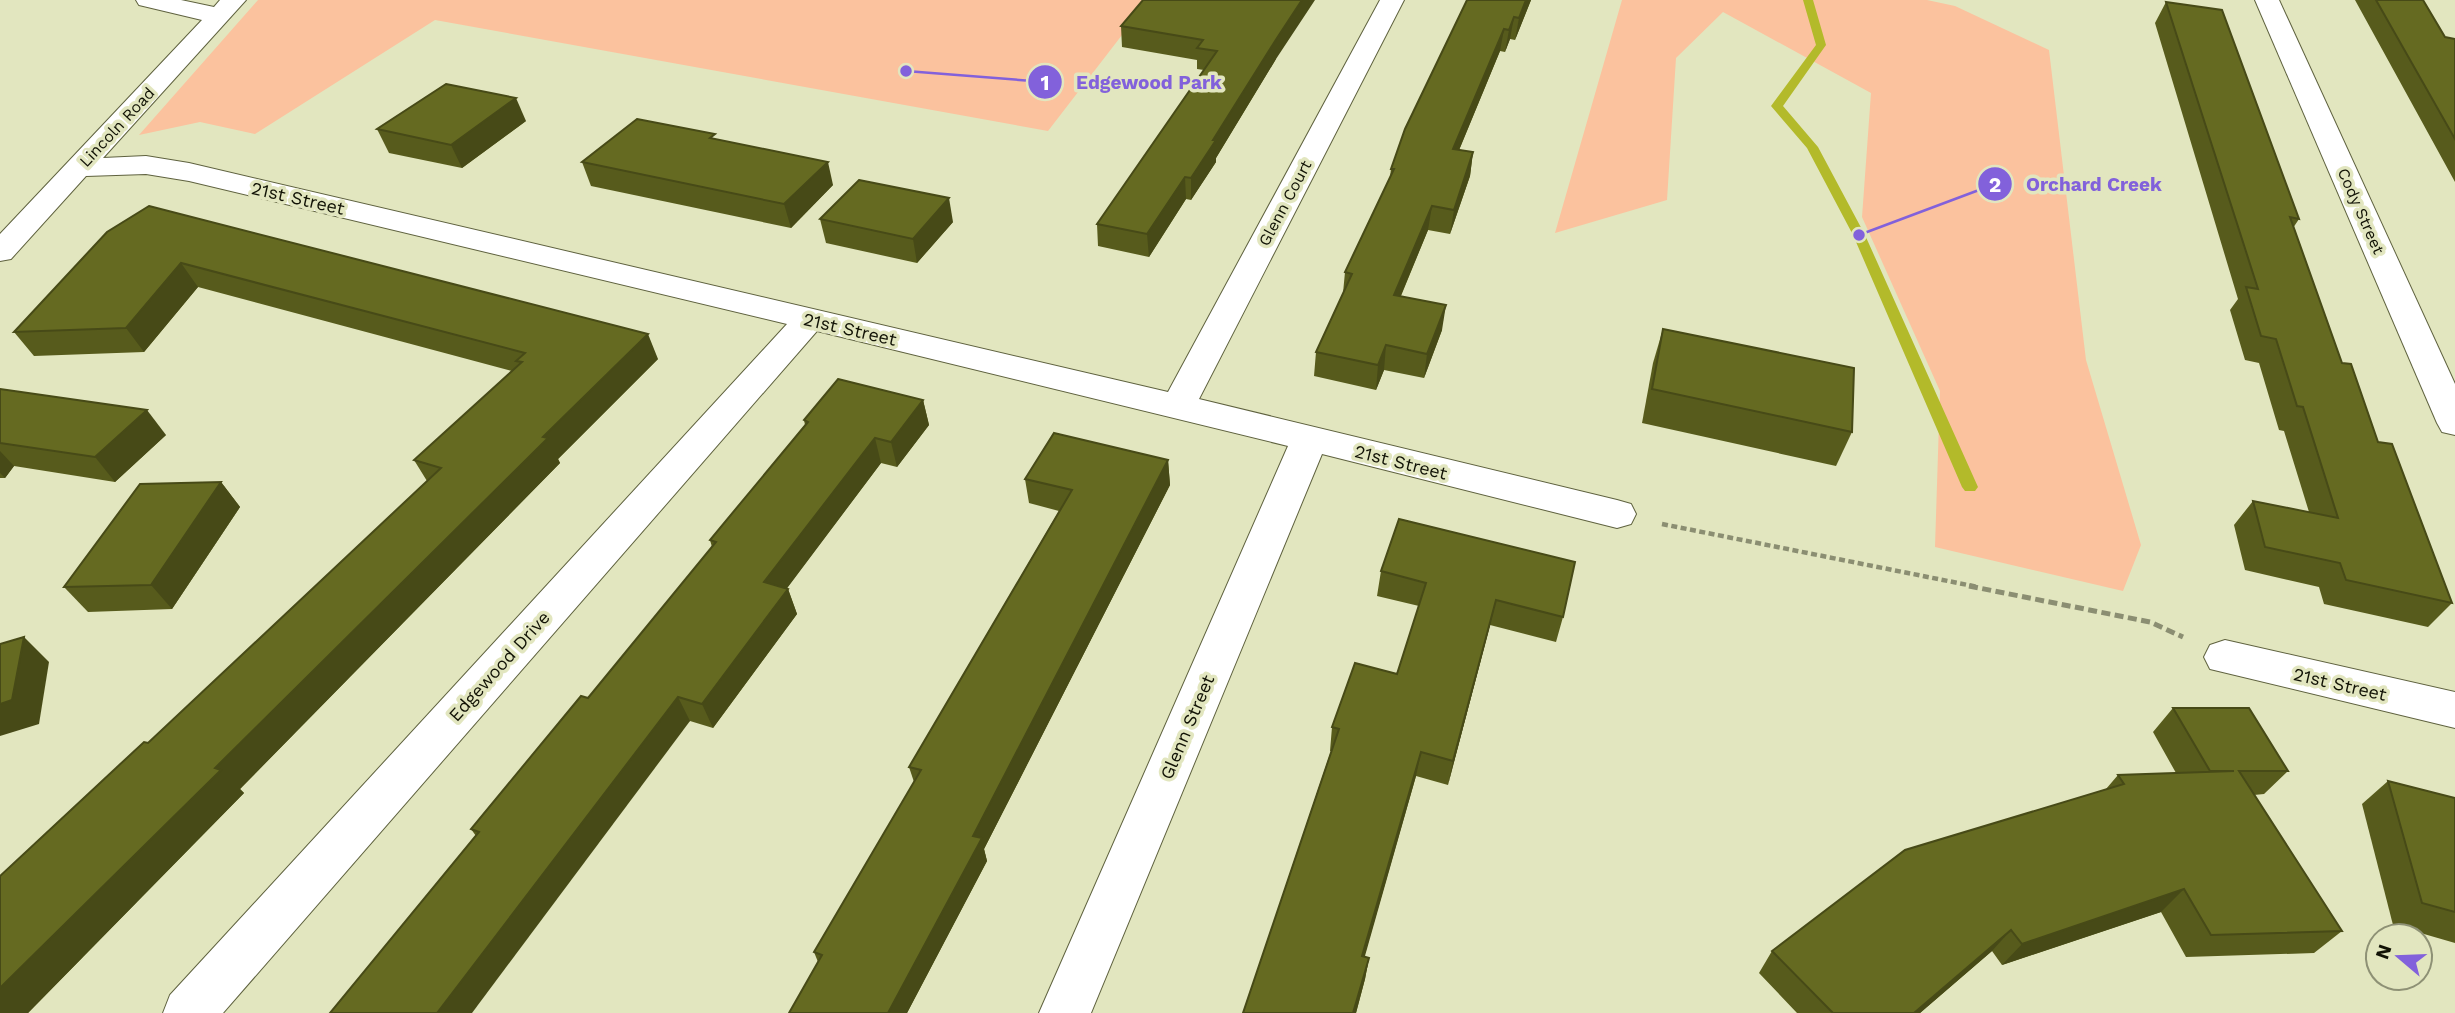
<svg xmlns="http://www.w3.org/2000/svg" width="2455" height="1013" viewBox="0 0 2455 1013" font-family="'Work Sans',sans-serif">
	<rect width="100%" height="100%" fill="#e2e6bf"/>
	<g fill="#fbc29e">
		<path d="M258,0h891l-101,131 -613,-111 -180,114 -55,-12 -61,13z"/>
		<path d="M1622,0h305l28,6 94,44 37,310 55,185 -18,46 -188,-44 5,-156 -78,-174 9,-124 -148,-81 -47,46 -9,142 -112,33z"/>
	</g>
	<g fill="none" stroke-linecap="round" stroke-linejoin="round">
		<path fill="#b3ba2a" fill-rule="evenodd" d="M1803,0h10l13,45 -43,61 35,41 47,88 113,252 -3,4h-10l-3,-4 -109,-252 -46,-87 -36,-42 45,-61z"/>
		<g stroke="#5f623f" stroke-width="2">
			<g id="minor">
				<path d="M136,0h45l33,7 6,-7h26l-143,158 43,-2 43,7 979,229 212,-392h24l-205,399 418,101 14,4 5,10 -5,10 -14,4 -295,-74 -231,559h-52l249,-567 -471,-115 -594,682h-60l7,-18 617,-671 -598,-143 -43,-7 -60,2 -75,83 -11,2v-27l202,-214 -63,-15z"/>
				<path d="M2255,0h24l176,384v51l-13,-3 -5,-9z"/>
				<path d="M2225,640l230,52v36l-245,-59 -6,-12 6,-12z"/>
			</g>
		</g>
		<path stroke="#8b8e72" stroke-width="4.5" stroke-dasharray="6 3.5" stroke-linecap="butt" d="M1662,524l316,63"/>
		<path stroke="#8b8e72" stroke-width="5" stroke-dasharray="9 4.5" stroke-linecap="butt" d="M1969,586l181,36 33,15"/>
		<use href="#minor" fill="#fff" fill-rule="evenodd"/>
	</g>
	<g fill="#575b1c">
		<path d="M1143,0l133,59 -60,99v4l-25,38 -5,-1 -37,58 -51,-11 -1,-22 107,-154 -7,-1v-9l-75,-13 -1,-21z"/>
		<path d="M1467,0h64l-16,40 -5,-1 -5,13 -5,-1 -41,99 14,2 -3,24 -20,58 -22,-4 -27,66 41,34 -18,48 -40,-8 -8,20 -62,-14 2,-24 27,-59 2,-21 45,-95 1,-8z"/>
		<path d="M2355,0h68l22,37 10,2v143z"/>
		<path d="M2166,2l133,217 -6,9 49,135 110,240 -24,24 -104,-23 -5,-17 -74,-17 -11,-45 19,-24 56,11 -25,-81 -5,-1 -20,-67 -14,-3 -15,-50 8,-11 -83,-276z"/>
		<path d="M526,121l-64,47 -73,-15 -12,-24z"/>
		<path d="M716,139l117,46 -42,43 -200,-42 -9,-24z"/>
		<path d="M820,219l133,3 -36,41 -91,-20z"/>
		<path d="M107,232l551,127 -100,100 2,4 -320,326 4,4 -216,220h-28l148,-270 279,-262 -13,-21 98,-89 -314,-84 -54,65 -110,4 -20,-24z"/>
		<path d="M1663,329l189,103 -16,34 -194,-43 11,-60z"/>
		<path d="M0,389l166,46 -51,47 -101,-16 -9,12h-5z"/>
		<path d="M923,400l6,25 -32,42 -16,-4 -95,126h2l9,25 -84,114 -23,-7 -214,115 -5,-7 117,-131 124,-151 -2,-7 95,-115 -1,-5z"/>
		<path d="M1168,460l2,25 -186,364 3,12 -80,152h-118l29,-51 -4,-10 100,-170 -5,-15 150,-256 -30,-8 -4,-24z"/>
		<path d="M221,482l19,25 -68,102 -84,3 -24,-25z"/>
		<path d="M1381,571l182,46 -7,25 -66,-17 -42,160 -32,-9 -52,181 5,1 -4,21 -9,34h-113l88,-262h-1l2,-24 65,-53 22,-68 -42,-10z"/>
		<path d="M2173,708l115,63 -24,23 -10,1 88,136 -28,22 -128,4 -25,-45 -159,53 -10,-14 -72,62h-123l-38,-40 13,-22 334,-162 12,-14 58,-2 -23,-41z"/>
		<path d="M2388,781l67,17v145l-62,-18 -31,-121z"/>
	</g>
	<g fill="#474a17">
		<path d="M1302,0h13l-39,59 -60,99v4l-25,38v-22l22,-38 64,-102z"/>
		<path d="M1526,0h5l-16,40 4,-22z"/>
		<path d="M1514,17l-4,22 -5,13 4,-22z"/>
		<path d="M1504,29l-4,22 -50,121 3,-23z"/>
		<path d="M516,98l10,23 -64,47 -11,-23z"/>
		<path d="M1473,152l-3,24 -20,58 4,-24z"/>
		<path d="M828,162l5,23 -42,43 -7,-24z"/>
		<path d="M1185,177l1,22 -37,58 -2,-23z"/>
		<path d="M949,198l4,24 -36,41 -4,-24z"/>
		<path d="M1432,206l-4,24 -37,89 3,-24z"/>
		<path d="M181,263l17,24 -54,65 -18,-24z"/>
		<path d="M1446,305l-4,25 -18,48 3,-24z"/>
		<path d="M648,334l10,25 -100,100 2,4 -320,326 4,4 -216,220h-28v-25l215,-220 328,-331z"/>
		<path d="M1386,345l-2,25 -8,20 2,-25z"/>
		<path d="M923,400l6,25 -32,42 -6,-25z"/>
		<path d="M147,410l19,25 -51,47 -20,-25z"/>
		<path d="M875,438l6,25 -108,144 -9,-25z"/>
		<path d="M0,451l14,15 -9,12 -5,-5z"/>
		<path d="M1168,460l2,25 -186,364 3,12 -80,152h-19l85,-177z"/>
		<path d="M221,482l19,25 -68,102 -21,-24z"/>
		<path d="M788,589l9,25 -84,114 -11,-24z"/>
		<path d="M1496,600l-6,25 -42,160 5,-24z"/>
		<path d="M24,637l25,25 -10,62 -39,12v-32z"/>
		<path d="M678,697l12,24 -218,292h-35z"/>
		<path d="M1421,752l-5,24 -57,201 3,-21z"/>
		<path d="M2184,889l-23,23 -159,53 20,-21z"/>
		<path d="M2011,930l-19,21 -72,62h-6z"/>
		<path d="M1369,958l-4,21 -9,34h-3z"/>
	</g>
	<g fill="#656a21" stroke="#474a17" stroke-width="2">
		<path d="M1143,0h159l-25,38 -64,102h3l-25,38 -6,-1 -38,57 -50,-10 120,-173 -20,-3 6,-8 -82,-14z"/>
		<path d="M1467,0h59l-7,18 -5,-1 -5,13 -5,-1 -51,120 20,3 -19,58 -22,-4 -38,89 52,10 -19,49 -41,-9 -8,20 -62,-13 36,-78 -7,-2 49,-103h-3l14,-40z"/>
		<path d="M2376,0h47l22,37 10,2v100z"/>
		<path d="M2166,2l56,8 77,209 -9,-2 52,146 9,1 27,78 14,2 60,159 -106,-23 -6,-17 -75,-16 -12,-46 85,17 -35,-111 -6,-1 -21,-67 -15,-3 -15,-49 12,2z"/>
		<path d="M446,84l70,14 -65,47 -74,-16z"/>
		<path d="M637,119l78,15 -5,4 118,24 -44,42 -202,-42z"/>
		<path d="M859,180l90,18 -36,41 -93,-20z"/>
		<path d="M149,206l499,128 -105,103 5,1 -333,330 6,2 -221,218v-112l144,-134 4,1 293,-275 -27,-8 108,-98 -6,-1 9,-8 -344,-90 -55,65 -112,4 93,-100z"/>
		<path d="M1663,329l191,39 -2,64 -200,-43z"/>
		<path d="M838,379l85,21 -32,42 -16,-4 -111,144 24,7 -86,115 -24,-7 -241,316h-107l149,-181 -8,-3 110,-133 7,2 128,-156 -6,-2 98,-118 -4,-2z"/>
		<path d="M0,389l147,21 -52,47 -95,-14z"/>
		<path d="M1054,433l114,27 -195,376 9,2 -94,175h-99l33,-58 -8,-3 107,-182 -12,-3 163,-277 -47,-11z"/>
		<path d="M221,482l-70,103 -87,2 76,-103z"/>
		<path d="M1399,519l176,43 -12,55 -67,-17 -43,161 -32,-9 -59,204 7,2 -16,55h-110l96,-284 -7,-2 23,-64 42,11 29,-91 -45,-12z"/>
		<path d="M24,637l-12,63 -12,4v-60z"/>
		<path d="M2173,708h76l39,63h-49l103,160 -131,4 -27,-46 -162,55 -11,-14 -97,83h-81l-61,-62 133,-101 219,-66 -6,-9 116,-4h-24z"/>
		<path d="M2388,781l67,17v114l-33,-9z"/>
	</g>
	<g text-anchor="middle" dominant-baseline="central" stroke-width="7" stroke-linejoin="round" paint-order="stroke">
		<g font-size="16" fill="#111205" stroke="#e2e6bf">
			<text transform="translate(117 127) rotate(-47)">Lincoln Road</text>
			<text transform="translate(1285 203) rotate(-62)">Glenn Court</text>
			<text transform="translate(2361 211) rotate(66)">Cody Street</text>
		</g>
		<g font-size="18" fill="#111205" stroke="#e2e6bf">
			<text transform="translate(298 198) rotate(13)">21st Street</text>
			<text transform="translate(850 329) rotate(13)">21st Street</text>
			<text transform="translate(1401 462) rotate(14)">21st Street</text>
			<text transform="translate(499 666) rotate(-48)">Edgewood Drive</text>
			<text transform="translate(2340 684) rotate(13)">21st Street</text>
			<text transform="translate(1187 727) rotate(-67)">Glenn Street</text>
		</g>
	</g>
	<path fill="none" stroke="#8261db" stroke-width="2.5" d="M906 71L1045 82M1859 235L1995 184"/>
	<g fill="#8261db" stroke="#e2e6bf" stroke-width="2.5">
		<circle cx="906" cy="71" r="7"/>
		<circle cx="1859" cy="235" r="7"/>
		<circle cx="1045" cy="82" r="18"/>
		<circle cx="1995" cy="184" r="18"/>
	</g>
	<g font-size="21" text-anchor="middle" font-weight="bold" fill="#fff">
		<text x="1045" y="90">1</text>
		<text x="1995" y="192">2</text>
	</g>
	<g font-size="19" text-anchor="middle" font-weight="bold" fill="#8261db" stroke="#e2e6bf" stroke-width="7" stroke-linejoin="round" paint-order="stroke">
		<text x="1149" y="89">Edgewood Park</text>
		<text x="2094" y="191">Orchard Creek</text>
	</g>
	<g transform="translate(2399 957) rotate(289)"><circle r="33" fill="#e2e6bf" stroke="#8e9175" stroke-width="2"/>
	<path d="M0-5L12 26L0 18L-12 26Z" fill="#8261db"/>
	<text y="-10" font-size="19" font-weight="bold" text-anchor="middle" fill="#111205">N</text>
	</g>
</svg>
